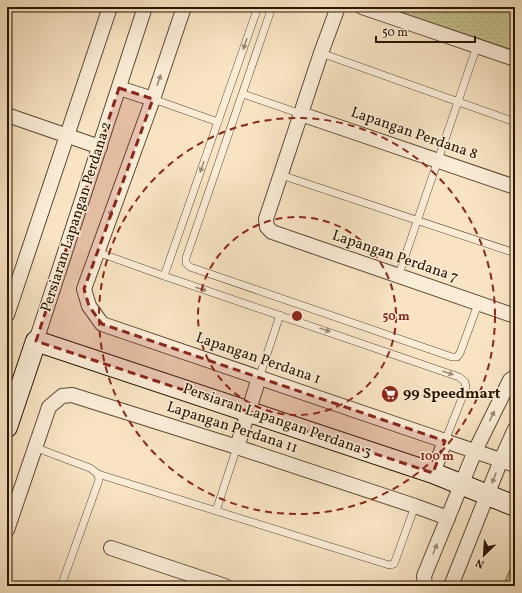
<svg xmlns="http://www.w3.org/2000/svg" width="522" height="593" viewBox="0 0 522 593" font-family="Vollkorn,serif">
	<defs>
		<pattern id="forest-crowns" width="20" height="18" patternUnits="userSpaceOnUse"><rect width="20" height="18" fill="#c5c28e"/><path d="M2 6a3 3 0 1 1 6 0M12 15a3 3 0 1 1 6 0" fill="none" stroke="#a9a679"/></pattern>
		<pattern id="park-dots" width="8" height="8" patternUnits="userSpaceOnUse"><rect width="8" height="8" fill="#c5c28e"/><path d="M2 2h.1M6 6h.1" fill="none" stroke="#a9a679" stroke-width="1.8" stroke-linecap="round"/></pattern>
	</defs>
	<rect width="100%" height="100%" fill="#f8e4c3"/>
	<filter id="stains"><feTurbulence type="fractalNoise" baseFrequency=".005" numOctaves="4"/><feColorMatrix values="0 0 0 0 .2 0 0 0 0 .09 0 0 0 0 .02 0 0 0 .5 -.17"/></filter>
	<radialGradient id="worn" r=".72"><stop offset=".6" stop-color="#630" stop-opacity="0"/><stop offset="1" stop-color="#630" stop-opacity=".3"/></radialGradient>
	<path fill="url(#forest-crowns)" stroke="#766c47" d="M515,558v28h-12z"/>
	<path fill="url(#park-dots)" stroke="#766c47" d="M384,7h131v44z"/>
	<g fill="none" stroke-linecap="round" stroke-linejoin="round">
		<g stroke="#5b4a31" stroke-width="8">
			<g id="lane">
				<path d="M272,7l-86,251v5l4,4 262,90h5l3,-4 18,-49"/>
				<path d="M321,53l194,69"/>
				<path d="M243,94l58,20"/>
				<path d="M153,99l65,23"/>
				<path d="M281,175l234,78"/>
				<path d="M97,252l67,24 295,101 6,5 1,6 -21,53"/>
				<path d="M164,276l94,-269"/>
				<path d="M398,277l79,-231"/>
				<path d="M259,378l21,-63"/>
				<path d="M34,447l56,21 8,6 1,6 -38,106"/>
				<path d="M98,474l291,91 5,-1 21,-58"/>
				<path d="M216,511l21,-64"/>
			</g>
		</g>
		<g stroke="#5b4a31" stroke-width="16">
			<g id="street">
				<path d="M184,7l-31,92 -69,190 5,17 13,18 343,117 -12,32"/>
				<path d="M338,7l-17,46 -55,166 1,8 5,5 243,84"/>
				<path d="M362,7l153,52"/>
				<path d="M119,88l34,11"/>
				<path d="M301,114l214,73"/>
				<path d="M7,115l93,32"/>
				<path d="M7,315l103,-308"/>
				<path d="M36,341l109,-334"/>
				<path d="M445,441l70,24"/>
				<path d="M237,447l22,-69"/>
				<path d="M7,530l42,-123 13,-11 10,-1 165,52 178,59 33,12"/>
				<path d="M111,548l114,38"/>
				<path d="M425,586l-1,-10 51,-125 35,-71 5,-3"/>
				<path d="M451,586l50,-126 14,-31"/>
			</g>
		</g>
		<g stroke="#271600" stroke-width="22">
			<path id="secondary" d="M7,427l29,-86 397,132 82,33"/>
		</g>
		<use href="#lane" stroke="#faedd8" stroke-width="7"/>
		<use href="#street" stroke="#faedd8" stroke-width="14"/>
		<use href="#secondary" stroke="#faedd8" stroke-width="20"/>
	</g>
	<defs><path id="oneway-solid" d="M-6-.8H1V-3.2L6.5 0L1 3.2V.8H-6Z"/></defs>
	<g fill="#9b8c77">
		<use href="#oneway-solid" transform="translate(245 44) rotate(109)"/>
		<use href="#oneway-solid" transform="translate(159 80) rotate(-71)"/>
		<use href="#oneway-solid" transform="translate(202 167) rotate(109)"/>
		<use href="#oneway-solid" transform="translate(110 215) rotate(-70)"/>
		<use href="#oneway-solid" transform="translate(201 289) rotate(18)"/>
		<use href="#oneway-solid" transform="translate(325 330) rotate(19)"/>
		<use href="#oneway-solid" transform="translate(448 373) rotate(19)"/>
		<use href="#oneway-solid" transform="translate(492 416) rotate(-64)"/>
		<use href="#oneway-solid" transform="translate(494 478) rotate(112)"/>
		<use href="#oneway-solid" transform="translate(435 549) rotate(-68)"/>
	</g>
	<path fill="#8f2418" fill-opacity="0.2" stroke="#8f2418" stroke-width="3" stroke-dasharray="8 5" stroke-linejoin="round" d="M119,88l34,11 -69,190 5,17 13,18 343,117 -12,32 -397,-132z"/>
	<g fill="none" stroke="#8f2418" stroke-width="2" stroke-dasharray="7 5">
		<circle cx="297" cy="316" r="99"/>
		<circle cx="297" cy="316" r="198"/>
	</g>
	<defs>
		<g id="supermarket-disc" transform="scale(0.9)"><circle r="9.5" fill="#8f2418" stroke="#faedd8"/><path d="M-6-5.5h2.5l.6 2H6L4.5 2H-2.5L-4.4-4H-6ZM-1.5 3.2a1.3 1.3 0 1 0 .1 0ZM3 3.2a1.3 1.3 0 1 0 .1 0Z" fill="#fff"/></g>
	</defs>
	<g fill-rule="evenodd">
		<use href="#supermarket-disc" x="390" y="394"/>
	</g>
	<g text-anchor="middle" dominant-baseline="central" stroke-width="3" stroke-linejoin="round" paint-order="stroke">
		<g font-size="15" fill="#271600" stroke="#faedd8">
			<text transform="translate(414 134) rotate(19)">Lapangan Perdana 8</text>
			<text transform="translate(77 217) rotate(-72)">Persiaran Lapangan Perdana 2</text>
			<text transform="translate(395 257) rotate(19)">Lapangan Perdana 7</text>
			<text transform="translate(258 359) rotate(19)">Lapangan Perdana 1</text>
			<text transform="translate(277 421) rotate(19)">Persiaran Lapangan Perdana 3</text>
			<text transform="translate(232 428) rotate(18)">Lapangan Perdana 11</text>
		</g>
		<g font-size="15" font-weight="bold" fill="#271600" stroke="#faedd8" text-anchor="start">
			<text x="403" y="394">99 Speedmart</text>
		</g>
	</g>
	<circle cx="297" cy="316" r="6" fill="#8f2418" stroke="#faedd8" stroke-width="2"/>
	<g font-size="12" text-anchor="middle" font-weight="bold" fill="#8f2418" stroke="#faedd8" stroke-width="3" stroke-linejoin="round" paint-order="stroke">
		<text x="396" y="320">50 m</text>
		<text x="437" y="460">100 m</text>
	</g>
	<rect width="522" height="593" fill="none" stroke="#f8e4c3" stroke-width="24"/>
	<rect x="8" y="8" width="506" height="577" fill="none" stroke="#271600" stroke-width="2"/>
	<rect x="12" y="12" width="498" height="569" fill="none" stroke="#271600"/>
	<g transform="translate(484 555) rotate(205)" stroke="#faedd8" stroke-width="3" paint-order="stroke">
	<path d="M0-3L7 15L0 10L-7 15Z" fill="#271600"/>
	<text y="-6" font-size="11" font-weight="bold" text-anchor="middle" fill="#271600">N</text>
	</g>
	<path d="M376 36v6h99v-6" fill="none" stroke="#271600" stroke-width="2"/>
	<text x="382" y="36" font-size="12" fill="#271600" stroke="#faedd8" stroke-width="3" paint-order="stroke">50 m</text>
	<rect width="100%" height="100%" filter="url(#stains)"/>
	<rect width="100%" height="100%" fill="url(#worn)"/>
</svg>
